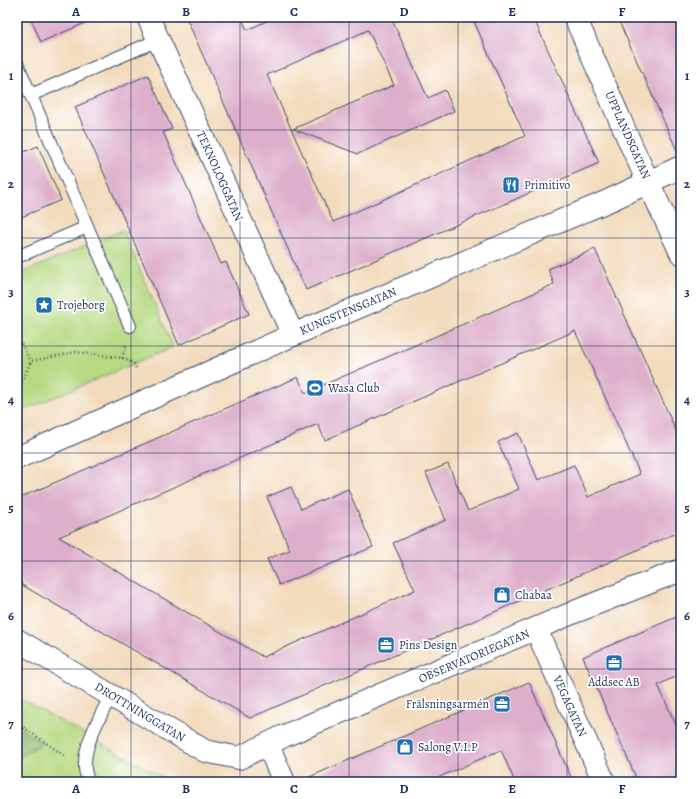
<svg xmlns="http://www.w3.org/2000/svg" width="698" height="799" viewBox="0 0 698 799" font-family="Alegreya,serif">
	<rect width="100%" height="100%" fill="#fff"/>
	<filter id="ink" filterUnits="userSpaceOnUse"><feTurbulence type="fractalNoise" baseFrequency=".025" numOctaves="2"/><feDisplacementMap in="SourceGraphic" scale="8" xChannelSelector="R" yChannelSelector="G"/><feConvolveMatrix kernelMatrix="1 2 1 2 8 2 1 2 1" color-interpolation-filters="sRGB"/></filter>
	<filter id="wash" filterUnits="userSpaceOnUse"><feTurbulence type="fractalNoise" baseFrequency=".012" numOctaves="4" result="noise"/><feDisplacementMap in="SourceGraphic" scale="16" xChannelSelector="R" yChannelSelector="G"/><feGaussianBlur stdDeviation="0.9" result="paint"/><feColorMatrix in="noise" values="0 0 0 0 0 0 0 0 0 0 0 0 0 0 0 0 0 1.4 0 .05"/><feComposite in="paint" operator="in"/></filter>
	<g filter="url(#wash)">
		<rect width="100%" height="100%" fill="#f3dcbd"/>
		<g fill="#b6d981" stroke="#688470">
			<path d="M123,230l50,117 -156,66v-138z"/>
			<path d="M17,697l154,85h-154z"/>
		</g>
		<path fill="#90b96f" stroke="#567466" d="M17,726l26,17 -23,14 -3,-3z"/>
		<g id="blocks">
			<g fill="#ddafcb" fill-rule="evenodd">
				<path d="M30,17h69l-58,25z"/>
				<path d="M186,17h55l6,13 29,-13h122l-6,3 36,78 17,-8 9,21 -96,43 -65,-25 101,-44 -26,-55 -101,45 66,147 192,-86 -53,-119h61l66,146 -293,127z"/>
				<path d="M617,17h64v138h-2z"/>
				<path d="M148,75l24,54 -9,3 58,132 5,-2 23,52 -70,31 -104,-238z"/>
				<path d="M38,146l23,54 -44,19v-64z"/>
				<path d="M595,249l86,193v89l-431,187 -228,-133 -5,-12v-74l281,-122 7,16 216,-94 33,-15 -6,-15zM575,331l65,143 -52,23 -14,-32 -36,15 -20,-47 -20,9 21,47 -51,22 -20,-47 -22,9 20,47 -53,23 22,47 -152,67 -204,-120 259,-113 7,16z"/>
				<path d="M291,487l10,22 47,-20 25,58 -94,38 -12,-26 23,-9 -23,-53z"/>
				<path d="M681,615v59l-23,11 23,51v46h-43l-55,-125z"/>
				<path d="M529,682l44,100h-58l-14,-32 -73,32h-130z"/>
			</g>
		</g>
	</g>
	<g filter="url(#ink)">
		<use href="#blocks" fill-opacity="0" stroke="#3b496c" stroke-width="1"/>
		<g fill="none" stroke-linecap="round" stroke-linejoin="round">
			<g stroke="#3b496c" stroke-width="14">
				<g id="lane">
					<path d="M17,63l113,263"/>
					<path d="M31,95l127,-55"/>
					<path d="M17,257l70,-30"/>
					<path d="M89,782c-14,-25 11,-64 22,-87"/>
				</g>
			</g>
			<g stroke="#3b496c" stroke-width="24">
				<g id="street">
					<path d="M148,17l145,318"/>
					<path d="M575,17l57,130 49,106"/>
					<path d="M17,458l276,-123 317,-135 71,-33"/>
					<path d="M536,629l68,153"/>
					<path d="M17,640l188,111 34,7 45,-22 293,-125 104,-41"/>
					<path d="M268,745l16,37"/>
				</g>
			</g>
			<g stroke="#3b496c" stroke-width="2.5" stroke-dasharray="1 3" stroke-linecap="butt">
				<path d="M17,337l14,24"/>
				<path d="M122,358l4,-13"/>
				<path d="M17,393l14,-32 45,-9 46,6 12,6 2,4"/>
				<path d="M17,723l48,33"/>
				<path d="M187,782h1"/>
			</g>
			<use href="#lane" stroke="#fff" stroke-width="12"/>
			<use href="#street" stroke="#fff" stroke-width="22"/>
		</g>
	</g>
	<path fill="none" stroke="#1b2f5e" stroke-width="1" stroke-opacity="0.55" d="M131,17v765M240,17v765M349,17v765M458,17v765M567,17v765M17,130h664M17,238h664M17,346h664M17,453h664M17,561h664M17,669h664"/>
	<defs>
		<g id="restaurant-square" transform="scale(0.9)"><rect x="-9" y="-9" width="18" height="18" rx="4" fill="#1f6fb2" stroke="#fff"/><path d="M-5-6h1v4h1v-4h1v4h1v-4h1v5L-1.5 .5V6h-2V.5L-5-1ZM5-6V6H3V1.5H1.5Q1.5-4 5-6Z" fill="#fff"/></g>
		<g id="sight-square" transform="scale(0.9)"><rect x="-9" y="-9" width="18" height="18" rx="4" fill="#1f6fb2" stroke="#fff"/><path d="M0-6L1.8-2.2L6-1.7L2.9 1.2L3.7 5.4L0 3.3L-3.7 5.4L-2.9 1.2L-6-1.7L-1.8-2.2Z" fill="#fff"/></g>
		<g id="stadium-square" transform="scale(0.9)"><rect x="-9" y="-9" width="18" height="18" rx="4" fill="#1f6fb2" stroke="#fff"/><path d="M0-5a6.5 5 0 1 0 0 10a6.5 5 0 1 0 0-10ZM-3.5-1.8h7v3.6h-7Z" fill="#fff"/></g>
		<g id="shop-square" transform="scale(0.9)"><rect x="-9" y="-9" width="18" height="18" rx="4" fill="#1f6fb2" stroke="#fff"/><path d="M-5-2.5h2.3a2.7 3.5 0 0 1 5.4 0H5L5.5 6h-11ZM-1.5-2.5h3a1.5 2.3 0 0 0-3 0Z" fill="#fff"/></g>
		<g id="office-square" transform="scale(0.9)"><rect x="-9" y="-9" width="18" height="18" rx="4" fill="#1f6fb2" stroke="#fff"/><path d="M-6-3h4V-5.5h4V-3h4V5H-6ZM-1-4.5V-3h2v-1.5ZM-6 0V1H6V0Z" fill="#fff"/></g>
	</defs>
	<g fill-rule="evenodd">
		<use href="#restaurant-square" x="511" y="185"/>
		<use href="#sight-square" x="44" y="305"/>
		<use href="#stadium-square" x="315" y="388"/>
		<use href="#shop-square" x="502" y="595"/>
		<use href="#office-square" x="386" y="645"/>
		<use href="#office-square" x="614" y="663"/>
		<use href="#office-square" x="502" y="704"/>
		<use href="#shop-square" x="405" y="747"/>
	</g>
	<g text-anchor="middle" dominant-baseline="central" stroke-width="3.5" stroke-linejoin="round" paint-order="stroke">
		<g font-size="12" fill="#1b2f5e" stroke="#fff">
			<text transform="translate(628 135) rotate(66)">UPPLANDSGATAN</text>
			<text transform="translate(220 176) rotate(66)">TEKNOLOGGATAN</text>
			<text transform="translate(348 311) rotate(-23)">KUNGSTENSGATAN</text>
			<text transform="translate(474 656) rotate(-23)">OBSERVATORIEGATAN</text>
			<text transform="translate(570 706) rotate(66)">VEGAGATAN</text>
			<text transform="translate(140 712) rotate(31)">DROTTNINGGATAN</text>
		</g>
		<g font-size="12" fill="#1b2f5e" stroke="#fff" text-anchor="start">
			<text x="524" y="185">Primitivo</text>
			<text x="57" y="305">Trojeborg</text>
			<text x="328" y="388">Wasa Club</text>
			<text x="515" y="595">Chabaa</text>
			<text x="399" y="645">Pins Design</text>
			<text x="614" y="682" text-anchor="middle">Addsec AB</text>
			<text x="489" y="704" text-anchor="end">Frälsningsarmén</text>
			<text x="418" y="747">Salong V.I.P</text>
		</g>
	</g>
	<rect width="698" height="799" fill="none" stroke="#fff" stroke-width="44"/>
	<rect x="22" y="22" width="654" height="755" fill="none" stroke="#1b2f5e" stroke-width="1.5"/>
	<g font-size="13" text-anchor="middle" font-weight="bold" fill="#1b2f5e">
		<text x="76" y="16">A</text>
		<text x="186" y="16">B</text>
		<text x="294" y="16">C</text>
		<text x="404" y="16">D</text>
		<text x="512" y="16">E</text>
		<text x="622" y="16">F</text>
		<text x="11" y="80">1</text>
		<text x="687" y="80">1</text>
		<text x="11" y="188">2</text>
		<text x="687" y="188">2</text>
		<text x="11" y="296">3</text>
		<text x="687" y="296">3</text>
		<text x="11" y="404">4</text>
		<text x="687" y="404">4</text>
		<text x="11" y="512">5</text>
		<text x="687" y="512">5</text>
		<text x="11" y="620">6</text>
		<text x="687" y="620">6</text>
		<text x="11" y="728">7</text>
		<text x="687" y="728">7</text>
		<text x="76" y="793">A</text>
		<text x="186" y="793">B</text>
		<text x="294" y="793">C</text>
		<text x="404" y="793">D</text>
		<text x="512" y="793">E</text>
		<text x="622" y="793">F</text>
	</g>
</svg>
